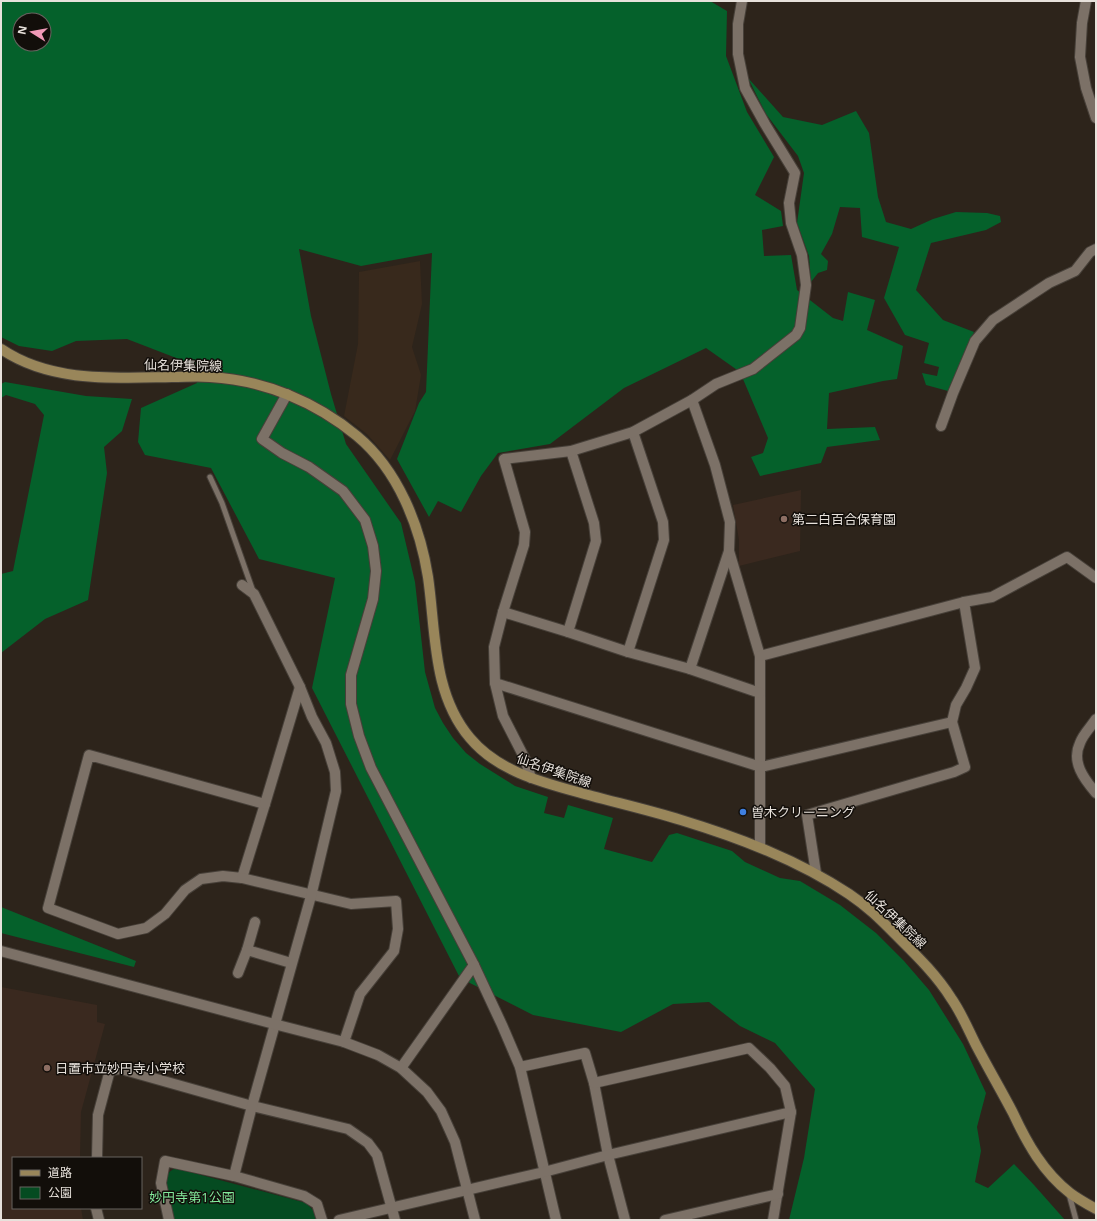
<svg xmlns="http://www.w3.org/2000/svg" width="1097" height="1221" viewBox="0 0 1097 1221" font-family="'Noto Sans','Noto Sans JP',sans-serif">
	<rect width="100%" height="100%" fill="#2d241b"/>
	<path fill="#38291c" d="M420,261l2,43 -10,43 9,28 -6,36 -25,49 -23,-26 -23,-18 14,-72 1,-72z"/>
	<g fill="#3a291f">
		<path d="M801,490l-1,61 -61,15v-26l-6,-35z"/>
		<path d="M1,987l96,18v17l8,2 -24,88 -1,46h-67v50h68l2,12h-82z"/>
	</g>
	<path fill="#054b21" d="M175,1168l131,35 7,7 3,10h-142l-8,-34 2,-13z"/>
	<g fill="#05612b" fill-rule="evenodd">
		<path d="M1,1h709l17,10 -1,45 21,56 27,45 -19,38 26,16 2,15 -21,4 2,26 27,-1 6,35 36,28 10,3 5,-29 27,8 -8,30 36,16 -6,33 -14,2 -54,12 -2,36 48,-2 5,13 -53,7 -6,16 -61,13 -9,-19 12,-4 5,-15 -28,-66 -34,-24 -82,40 -74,56 -52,9 -17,23 -20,36 -23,-11 -9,16 -32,-58 22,-56 7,-11 6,-139 -71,13 -62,-17 12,67 20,78 15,50 55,79 14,59 10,90 10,36 8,15 10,15 13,15 14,11 35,22 33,11 -4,16 20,5 4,-13 45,13 -9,31 48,13 17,-27 8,-2 55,18 13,11 35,16 20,3 40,24 36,28 28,28 25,29 34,54 23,49 -9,34 4,24 -6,31 13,6 26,-24 20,21 31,35h-276l15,-62 11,-69 -40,-46 -35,-17 -31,-24 -36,2 -52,28 -88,-17 -73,-37 -148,-290 23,-110 -76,-19 -48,-91 -66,-13 -7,-13 3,-34 56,-25v-17l-70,-27 -51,2 -24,10 -33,-5 -18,-9zM20,20h24v24h-24z"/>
		<path d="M748,78l35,39 39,8 34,-14 13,22 9,64 8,25 25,7 22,-10 23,-7 31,1 13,3 1,6 -15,8 -55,13 -15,47 27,30 31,12 -26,59 -22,-6 -4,-12 15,3 2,-9 -15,-4 5,-20 -24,-8 -21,-37 15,-51 -37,-10 -2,-29 -20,-1 -8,27 -11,20 7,7 -1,9 -9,3 -7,9 -2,-26 -12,-33 7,-50 -6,-17 -32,-42z"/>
		<path d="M5,382l81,14 46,3 -10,32 -18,16 3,26 -19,127 -43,19 -44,34v-79l12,-3 31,-156 -9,-11 -29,-9 -5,3v-14z"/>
		<path d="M1,907l135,54 -2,6 -133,-34z"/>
	</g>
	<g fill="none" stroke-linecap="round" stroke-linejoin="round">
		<g stroke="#474039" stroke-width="7">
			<g id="service">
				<path d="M210,477l12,26 31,88"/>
				<path d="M1069,1194l7,26"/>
			</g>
		</g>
		<g stroke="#474039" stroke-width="12">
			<g id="minor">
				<path d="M1086,1l-4,22 -2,34 6,31 10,30"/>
				<path d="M287,394l-25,45 20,14 27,14 34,24 22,29 8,26 3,25 -3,28 -22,76v29l8,32 12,32 103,197 28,60 18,42 36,153"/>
				<path d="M692,400l23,65 15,57 -1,29 31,105v191"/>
				<path d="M941,426l12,-33 22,-52 18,-21 56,-37 26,-12 15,-19 6,-3"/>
				<path d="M503,612l65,20 60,20 62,17 70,24"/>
				<path d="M568,632l28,-91 -2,-18 -23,-72"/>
				<path d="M628,652l36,-112 -1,-18 -30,-90"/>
				<path d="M760,656l204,-54 28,-5 75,-40 29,21"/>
				<path d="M690,669l39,-118"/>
				<path d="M495,683l266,84 191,-45"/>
				<path d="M1096,719c-5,8 -13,15 -16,24 -9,19 4,36 16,50"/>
				<path d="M89,755l176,49 -23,74 -19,-2 -22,3 -16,11 -20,24 -19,14 -28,6 -70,-26z"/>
				<path d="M531,778l-6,-19 -22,-43 -8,-33 -1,-36 9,-35 21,-67 1,-13 -21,-73 67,-8 62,-19 59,-32 24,-16 37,-15 43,-34 4,-7 6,-43 -4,-30 -11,-32 -2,-20 6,-30 -30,-49 -20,-36 -7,-34v-30l4,-23"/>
				<path d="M265,804l35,-117"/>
				<path d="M816,873l-9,-58 147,-43 11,-5 -13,-45 4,-17 10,-17 9,-20 -11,-66"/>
				<path d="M242,878l109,26 45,-3 2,28 -4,22 -34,43 -16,48"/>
				<path d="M255,922l-8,28 44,13"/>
				<path d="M238,973l9,-23"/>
				<path d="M520,1067l65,-14 9,30 14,72 17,65"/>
				<path d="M401,1068l73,-103"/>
				<path d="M594,1083l155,-35 21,20 15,18 6,26 -18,108"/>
				<path d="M97,1158l1,-43 12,-45 11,-1 131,37 96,23 20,14 9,12 18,65"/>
				<path d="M234,1176l18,-70 59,-210 25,-105 -1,-19 -9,-29 -14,-26 -12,-30 -46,-93 -12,-9"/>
				<path d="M96,1208l3,12"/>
				<path d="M169,1220l-8,-37 4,-22 69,15 70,20 13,8 5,16"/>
				<path d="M339,1220l205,-48 64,-17 183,-43"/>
				<path d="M665,1220l113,-26"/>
			</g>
		</g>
		<g stroke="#474039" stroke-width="12">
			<path id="tertiary" d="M1,951l273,73 70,18 34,13 23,13 26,24 14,19 14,31 20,78"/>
		</g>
		<g stroke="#474039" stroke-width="12">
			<path id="secondary" d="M1,349c50,34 113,29 171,28 13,0 26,-1 38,0 54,3 106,25 147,59 41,34 63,90 71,141 8,55 4,116 42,161 30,36 79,46 122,58 30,8 60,15 89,24 59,18 117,40 168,74 18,12 31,25 46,40 20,20 41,40 56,64 10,14 17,31 25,47 12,23 25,45 37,68 14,30 30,59 57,80 8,6 17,11 26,16"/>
		</g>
		<use href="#service" stroke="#7c7167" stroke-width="5"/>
		<use href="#minor" stroke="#7c7167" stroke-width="10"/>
		<use href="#tertiary" stroke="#7c7167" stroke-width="10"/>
		<use href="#secondary" stroke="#99865a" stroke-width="10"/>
	</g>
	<g fill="#8d6e63" stroke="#120e0a" stroke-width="1.5">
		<circle cx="784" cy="519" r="4"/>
		<circle cx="47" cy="1068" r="4"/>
	</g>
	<circle fill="#3f7fe0" stroke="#120e0a" stroke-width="1.5" cx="743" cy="812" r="4"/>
	<g text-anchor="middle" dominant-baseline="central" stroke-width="3" stroke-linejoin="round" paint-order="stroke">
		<g font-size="13" fill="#e7e1db" stroke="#120e0a">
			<text transform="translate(183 365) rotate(1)">仙名伊集院線</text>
			<text transform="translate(554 770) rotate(19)">仙名伊集院線</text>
			<text transform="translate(896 919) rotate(43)">仙名伊集院線</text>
		</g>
		<g font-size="13" fill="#e7e1db" stroke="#120e0a" text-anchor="start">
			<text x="792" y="519">第二白百合保育園</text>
			<text x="751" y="812">曽木クリーニング</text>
			<text x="55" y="1068">日置市立妙円寺小学校</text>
		</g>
		<g font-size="13" fill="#83ea9c" stroke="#120e0a">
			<text x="192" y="1197">妙円寺第1公園</text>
		</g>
	</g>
	<rect width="1097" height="1221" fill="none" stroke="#e7e1db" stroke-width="4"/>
	<rect x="12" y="1157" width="130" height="52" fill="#120e0a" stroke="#67625e"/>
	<rect x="20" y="1170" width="20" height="6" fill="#99865a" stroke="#67625e"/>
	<text x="48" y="1177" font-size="12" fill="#e7e1db">道路</text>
	<rect x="20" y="1187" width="20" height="12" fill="#054b21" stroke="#67625e"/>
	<text x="48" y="1197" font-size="12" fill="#e7e1db">公園</text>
	<g transform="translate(32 32) rotate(281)"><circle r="19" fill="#120e0a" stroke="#67625e"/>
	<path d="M0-3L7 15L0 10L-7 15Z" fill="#f09ab7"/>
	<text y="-6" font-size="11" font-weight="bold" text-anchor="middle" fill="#e7e1db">N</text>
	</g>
</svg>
